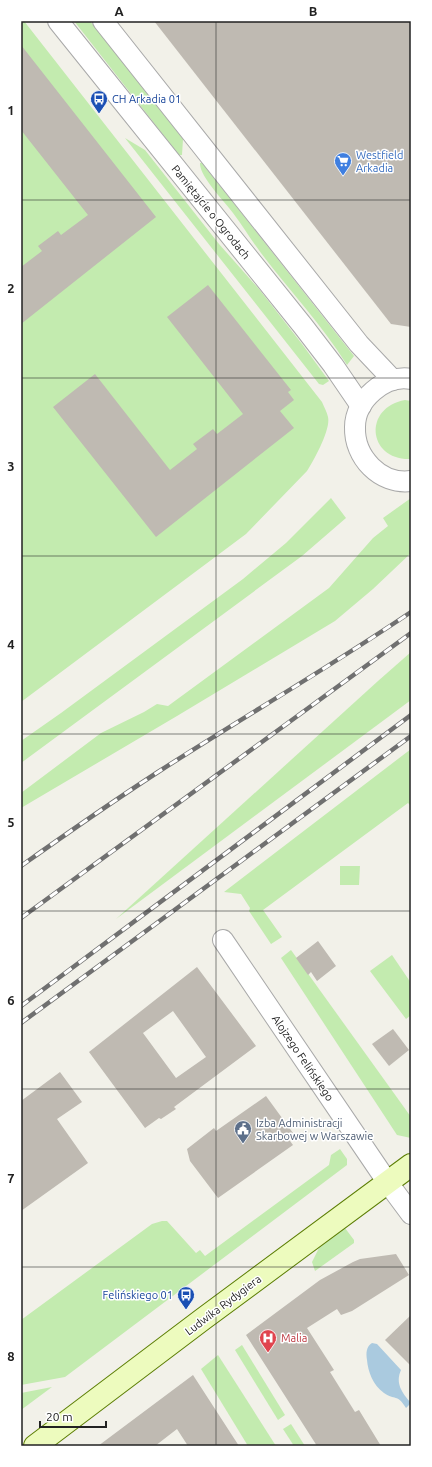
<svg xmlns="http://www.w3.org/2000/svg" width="432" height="1467" viewBox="0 0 432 1467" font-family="Ubuntu,sans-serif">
	<rect width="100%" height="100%" fill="#f2f1e9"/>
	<g fill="#c3ebaf">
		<path d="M21,21h3l298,381c2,5 5,10 6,15 3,12 -14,43 -21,54l-61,63 -225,168z"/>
		<path d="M74,21h16l93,118 -1,16h-3z"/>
		<path d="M125,138l20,12 74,94 40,45 43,55 27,37 -6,4 -4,-1z"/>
		<path d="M200,163h2l152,193 -7,9c-25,-40 -58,-75 -86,-112 -10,-13 -18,-27 -28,-40 -8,-11 -34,-37 -33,-50z"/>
		<path d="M405,400l6,1v58c-43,2 -49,-51 -6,-59z"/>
		<path d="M331,498l15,20 -44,38 -281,207v-22l40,-28 182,-134 43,-36z"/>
		<path d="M411,498v55l-38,36 -38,32 -158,95 -156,92v-15l80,-60 43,-21 13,-8 11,2 161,-118 44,-50 15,-12 -5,-8z"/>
		<path d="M411,652v48l-295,219 262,-238z"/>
		<path d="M411,749v57l-3,-3 -145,107 19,27 -11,7 -22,-33 1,-3 -9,-14 -17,-2z"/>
		<path d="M340,866h20l-1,19h-19z"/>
		<path d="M291,950l120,167v21l-14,-3 -116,-177z"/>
		<path d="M392,955l19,28v32l-5,4 -36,-48z"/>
		<path d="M340,1149l7,10v6l-282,212 -44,8v-65l131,-96 10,-3h5l29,32 4,-3 5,6 124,-91 2,-10z"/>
		<path d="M345,1228l9,12v3l-39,28 -3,-9 7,-14z"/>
		<path d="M242,1345l43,70 -7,5 -43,-70z"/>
		<path d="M218,1355l58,91h-28l-47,-77z"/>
		<path d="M52,1387l-31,23v-17z"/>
		<path d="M291,1424l14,22h-11l-11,-17z"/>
	</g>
	<path fill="#aacadf" d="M372,1343l5,1 24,26c-6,13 1,23 10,33l-5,5c-9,-15 -11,-7 -22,-15 -11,-8 -16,-21 -17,-33 -1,-7 -1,-13 5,-17z"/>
	<g fill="#bfbab2" fill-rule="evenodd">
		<path d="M154,21h257v306l-20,-3z"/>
		<path d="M21,45l135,172 -135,107v-57l21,-16 -4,-5 20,-15 3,4 27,-20 -67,-85z"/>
		<path d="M208,285l83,105 -3,2 6,8 -14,11 14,17 -138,109 -103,-130 42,-33 75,96 27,-21 -4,-5 20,-15 4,5 26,-20 -76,-97z"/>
		<path d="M318,941l18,25 -19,15 -6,-9 -3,3 -12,-17z"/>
		<path d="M197,967l59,79 -82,61 2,2 -15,10 -2,-1 -14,10 -56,-76zM173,1011l33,46 -30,21 -33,-45z"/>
		<path d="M393,1029l16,21 -20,16 -17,-22z"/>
		<path d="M60,1072l22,30 -25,17 31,44 -67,48v-110z"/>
		<path d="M266,1096l27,37 -6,4 6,8 -75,53 -28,-37 -3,-12 27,-21 2,3z"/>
		<path d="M396,1254l13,21 -57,36 -11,4 -4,-6 -30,19 27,42 -4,2 25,40 4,-2 22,36h-64l-71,-111 74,-55 33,-18 7,-3z"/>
		<path d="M411,1315v51l-26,-26z"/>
		<path d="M193,1375l46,71h-51l-11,-17 -22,17h-57z"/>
	</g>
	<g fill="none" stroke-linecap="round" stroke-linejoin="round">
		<g stroke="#a9a9a9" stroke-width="22">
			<g id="street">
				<path d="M58,21l245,305 30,39 28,41"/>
				<path d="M103,21l256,323 34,36"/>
				<path d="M411,379c-26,-5 -56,21 -56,48 -1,30 25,58 56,54"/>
				<path d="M223,940l165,243 23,31"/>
			</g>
		</g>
		<g stroke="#5c7e04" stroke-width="24">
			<path id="secondary" d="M35,1446l168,-127 208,-154"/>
		</g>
		<use href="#street" stroke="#fff" stroke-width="20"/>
		<use href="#secondary" stroke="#edfbbe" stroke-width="22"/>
		<g stroke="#707070" stroke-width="4.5">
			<g id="rail">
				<path d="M21,866c45,-32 91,-64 137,-94 84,-54 170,-104 253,-160"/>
				<path d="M21,918l390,-285"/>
				<path d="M21,1006l390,-291"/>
				<path d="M21,1023l390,-287"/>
			</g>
		</g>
		<use href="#rail" stroke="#fff" stroke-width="3" stroke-dasharray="9" stroke-linecap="butt"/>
	</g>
	<path fill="none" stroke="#222" stroke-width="1" stroke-opacity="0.55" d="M216,21v1425M21,200h390M21,378h390M21,556h390M21,734h390M21,911h390M21,1089h390M21,1267h390"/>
	<defs>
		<g id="bus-pin" transform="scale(0.9)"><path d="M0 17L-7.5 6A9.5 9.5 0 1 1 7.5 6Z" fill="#1a4fb4" stroke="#fff"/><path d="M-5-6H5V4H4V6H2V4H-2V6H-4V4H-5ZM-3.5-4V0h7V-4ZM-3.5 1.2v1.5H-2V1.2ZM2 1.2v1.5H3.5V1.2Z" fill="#fff"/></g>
		<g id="supermarket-pin" transform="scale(0.9)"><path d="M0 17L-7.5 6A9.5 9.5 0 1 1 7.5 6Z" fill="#3f7fe0" stroke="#fff"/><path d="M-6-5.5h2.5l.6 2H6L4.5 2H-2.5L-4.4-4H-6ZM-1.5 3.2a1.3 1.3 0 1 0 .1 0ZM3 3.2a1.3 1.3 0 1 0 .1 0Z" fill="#fff"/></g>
		<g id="civic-pin" transform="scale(0.9)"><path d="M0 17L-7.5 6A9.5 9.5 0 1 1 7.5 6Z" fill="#5c6f8a" stroke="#fff"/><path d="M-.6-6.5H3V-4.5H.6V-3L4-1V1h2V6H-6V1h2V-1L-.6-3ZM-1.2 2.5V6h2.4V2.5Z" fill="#fff"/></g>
		<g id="hospital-pin" transform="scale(0.9)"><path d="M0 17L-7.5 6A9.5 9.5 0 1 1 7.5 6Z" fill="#e0444e" stroke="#fff"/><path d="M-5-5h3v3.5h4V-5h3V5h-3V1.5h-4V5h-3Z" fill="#fff"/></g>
	</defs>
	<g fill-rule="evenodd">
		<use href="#bus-pin" x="99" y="99"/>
		<use href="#supermarket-pin" x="343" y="161"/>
		<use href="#civic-pin" x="243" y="1129"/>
		<use href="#bus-pin" x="186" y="1295"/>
		<use href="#hospital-pin" x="268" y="1338"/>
	</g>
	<g text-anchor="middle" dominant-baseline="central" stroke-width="3" stroke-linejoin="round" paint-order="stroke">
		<g font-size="11" fill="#164399" stroke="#fff" text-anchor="start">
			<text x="112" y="99">CH Arkadia 01</text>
			<text x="173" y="1295" text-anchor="end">Felińskiego 01</text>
		</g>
		<g font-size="11" fill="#366cbe" stroke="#fff" text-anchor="start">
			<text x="356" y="155">Westfield<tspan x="356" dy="13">Arkadia</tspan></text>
		</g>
		<g font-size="11" fill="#222" stroke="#fff">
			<text transform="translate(211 212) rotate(51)">Pamiętajcie o Ogrodach</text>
			<text transform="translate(303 1058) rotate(56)">Alojzego Felińskiego</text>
			<text transform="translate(223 1305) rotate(-37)">Ludwika Rydygiera</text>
		</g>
		<g font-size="11" fill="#4e5e75" stroke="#fff" text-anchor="start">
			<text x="256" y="1123">Izba Administracji<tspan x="256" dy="13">Skarbowej w Warszawie</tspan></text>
		</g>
		<g font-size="11" fill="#be3a42" stroke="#fff" text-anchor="start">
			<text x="281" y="1338">Malia</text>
		</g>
	</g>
	<rect width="432" height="1467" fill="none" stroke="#ffffff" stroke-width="44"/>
	<path d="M40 1421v6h66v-6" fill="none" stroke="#222222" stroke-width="2"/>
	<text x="46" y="1421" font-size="12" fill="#222222" stroke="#ffffff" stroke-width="3" paint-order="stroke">20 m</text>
	<rect x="22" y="22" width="388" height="1423" fill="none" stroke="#222" stroke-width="1.5"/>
	<g font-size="13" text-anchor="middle" font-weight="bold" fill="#222">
		<text x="119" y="16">A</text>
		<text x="313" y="16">B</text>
		<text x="11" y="115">1</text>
		<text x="11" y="293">2</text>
		<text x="11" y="471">3</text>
		<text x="11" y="649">4</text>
		<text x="11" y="827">5</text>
		<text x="11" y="1005">6</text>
		<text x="11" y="1183">7</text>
		<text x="11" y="1361">8</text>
	</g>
</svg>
